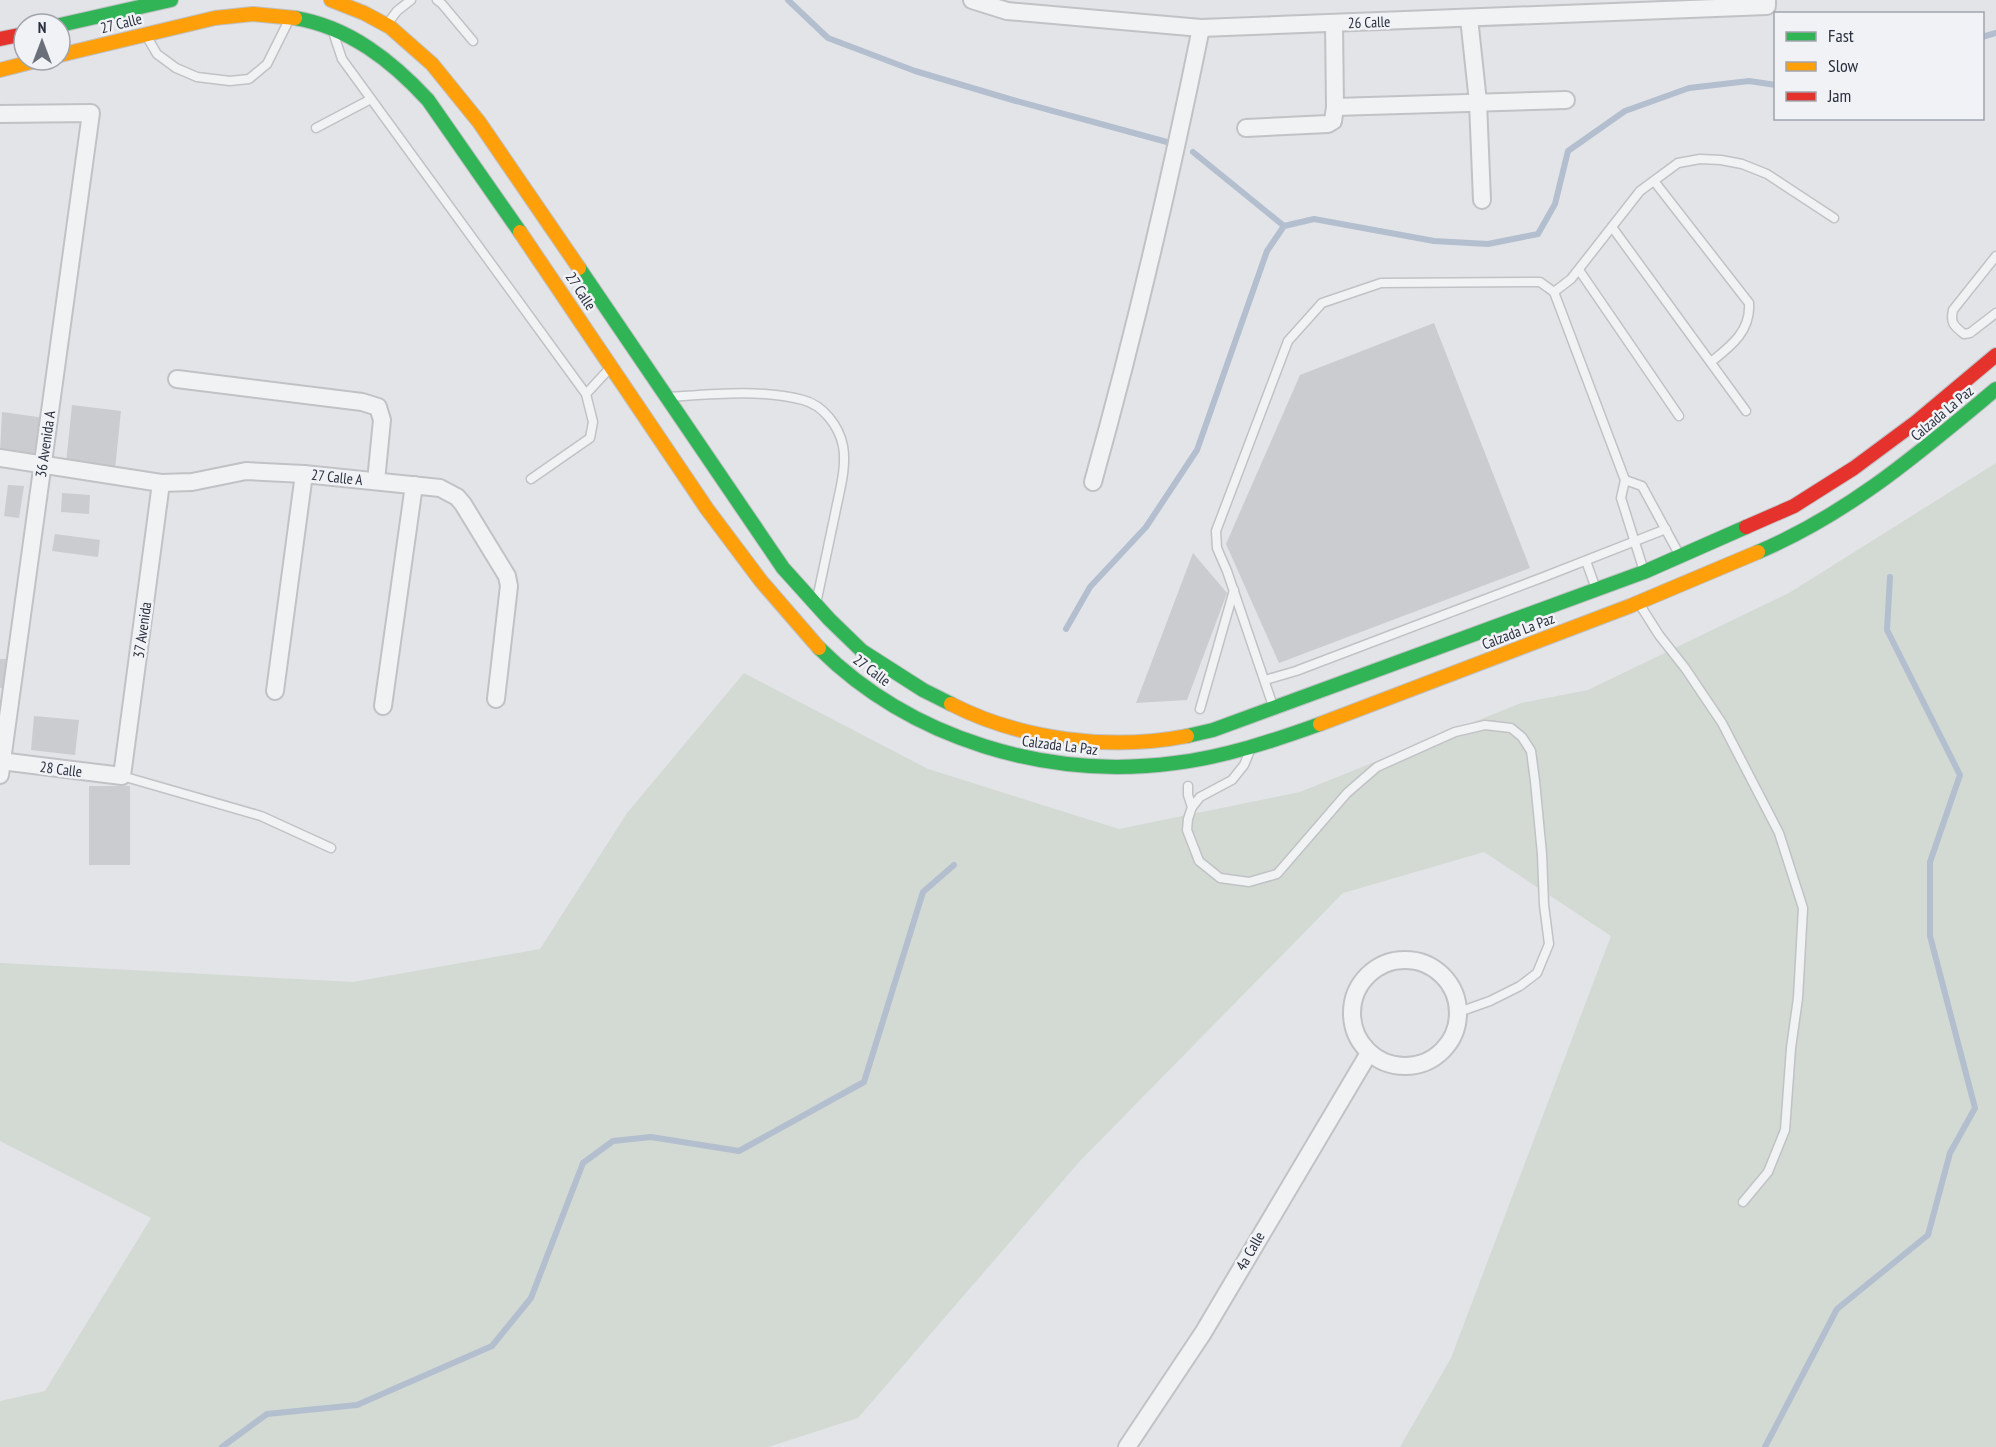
<svg xmlns="http://www.w3.org/2000/svg" width="1996" height="1447" viewBox="0 0 1996 1447" font-family="'PT Sans Narrow',sans-serif">
	<rect width="100%" height="100%" fill="#e2e4e7"/>
	<path fill="#d2dad3" d="M1996,463v984h-596l51,-89 160,-422 -127,-84 -141,41 -264,269 -221,256 -90,29h-768v-46l45,-10 106,-173 -151,-77v-178l353,19 187,-33 87,-136 117,-140 184,96 191,60 181,-37 221,-89 67,-13 201,-97z"/>
	<g fill="none" stroke-linecap="round" stroke-linejoin="round">
		<g stroke="#b3bece" stroke-width="6">
			<path d="M788,0l40,38 87,33 101,30 151,41"/>
			<path d="M1982,37l14,-4"/>
			<path d="M1193,152l91,74"/>
			<path d="M1066,629l24,-42 56,-60 51,-77 70,-199 17,-25 30,-7 120,22 54,3 50,-10 17,-30 13,-53 57,-40 64,-23 60,-7 27,4"/>
			<path d="M222,1447l45,-33 90,-9 135,-59 39,-48 52,-135 30,-22 38,-4 88,14 125,-69 59,-190 31,-27"/>
			<path d="M1765,1447l72,-138 91,-74 22,-82 25,-45 -45,-172v-74l30,-87 -73,-145 3,-53"/>
		</g>
	</g>
	<g fill="#cacccf">
		<path d="M1434,323l96,245 -251,95 -53,-119 74,-169z"/>
		<path d="M72,405l49,6 -6,58 -49,-6z"/>
		<path d="M2,412l43,6 -4,33 -10,6 -31,-5z"/>
		<path d="M8,485l16,1 -5,32 -15,-2z"/>
		<path d="M62,493l28,2 -1,19 -28,-2z"/>
		<path d="M55,534l45,6 -2,17 -46,-6z"/>
		<path d="M1193,553l34,40 -40,107 -51,3z"/>
		<path d="M0,659h6l-3,29h-3z"/>
		<path d="M34,716l45,4 -4,35 -44,-5z"/>
		<rect x="89" y="786" width="41" height="79"/>
	</g>
	<g fill="none" stroke-linecap="round" stroke-linejoin="round">
		<g stroke="#c1c2c5" stroke-width="11">
			<g id="lane">
				<path d="M437,0l5,4 31,37"/>
				<path d="M388,23l9,-12 14,-11"/>
				<path d="M334,35l8,24 244,335 7,28 -3,16 -59,41"/>
				<path d="M147,37l10,17 19,14 21,9 33,4 19,-2 18,-15 22,-44"/>
				<path d="M316,128l55,-29"/>
				<path d="M1654,181l95,122c2,28 -18,43 -38,59"/>
				<path d="M1612,227l134,184"/>
				<path d="M1996,256l-43,54c-3,13 1,16 11,24l6,-1 26,-20"/>
				<path d="M1579,270l100,146"/>
				<path d="M1554,292l17,-13 69,-88 38,-28 22,-4 21,1 21,4 25,10 67,44"/>
				<path d="M586,394l24,-26"/>
				<path d="M670,397c44,-3 90,-8 133,3 20,5 36,26 40,46 4,22 -4,47 -8,68 -6,29 -12,57 -18,85"/>
				<path d="M1625,480l17,6 37,68"/>
				<path d="M1586,561l9,25"/>
				<path d="M1640,605l19,30 26,33 37,55 57,110 24,75 -5,90 -7,50 -6,82 -17,42 -25,30"/>
				<path d="M1265,680l31,-9 245,-93 125,-49"/>
				<path d="M1273,706l-46,-135 -10,-23 -1,-17 72,-190 34,-38 59,-20 159,-1 14,10 71,188 -4,18 22,70"/>
				<path d="M1200,709l34,-119"/>
				<path d="M1249,753l-5,12 -12,15 -32,17 -8,10 -4,12 -1,11 12,31 21,17 29,4 28,-8 70,-81 30,-26 78,-35 30,-7 26,3 11,9 9,14 4,30 7,73 2,51 5,39 -12,29 -17,13 -30,15 -31,11"/>
				<path d="M122,776l139,40 70,32"/>
				<path d="M1188,786v9l4,12"/>
			</g>
		</g>
		<g stroke="#c1c2c5" stroke-width="20">
			<g id="street">
				<path d="M972,0l35,11 194,17 566,-22v-6"/>
				<path d="M1469,18l9,84 4,98"/>
				<path d="M1335,107l231,-7"/>
				<path d="M0,114l91,-1 -91,662"/>
				<path d="M1246,128l82,-4 5,-3 2,-14 -1,-84"/>
				<path d="M177,379l185,23 16,5 4,13 -6,61"/>
				<path d="M0,458l161,25 31,-1 54,-11 58,3 136,14 17,9 6,7 44,72 2,10 -13,113"/>
				<path d="M1093,482c42,-150 77,-301 108,-454"/>
				<path d="M275,691l29,-217"/>
				<path d="M383,706l31,-221"/>
				<path d="M0,761l122,15 39,-293"/>
				<circle cx="1405" cy="1013" r="53"/>
				<path d="M1127,1447l76,-114 166,-280"/>
			</g>
		</g>
		<g stroke="#bfc0c4" stroke-width="16">
			<g id="fast">
				<path d="M295,18c54,9 97,43 133,82l92,132"/>
				<path d="M60,25l111,-25"/>
				<path d="M579,268l204,300 46,51 33,32 61,39 28,14"/>
				<path d="M1758,552c92,-39 162,-100 238,-163"/>
				<path d="M819,648c92,91 228,132 356,115 49,-6 98,-22 145,-39"/>
				<path d="M1187,736l26,-6 431,-158 102,-45"/>
			</g>
		</g>
		<g stroke="#bfc0c4" stroke-width="16">
			<g id="slow">
				<path d="M331,0l33,13 26,14 42,37 47,58 100,146"/>
				<path d="M60,55l155,-37 38,-4 42,4"/>
				<path d="M0,70l39,-10"/>
				<path d="M520,232l187,277 54,72 58,67"/>
				<path d="M951,704c70,36 159,47 236,32"/>
				<path d="M1320,724l310,-118 128,-54"/>
			</g>
		</g>
		<g stroke="#bfc0c4" stroke-width="16">
			<g id="jam">
				<path d="M0,39l24,-5"/>
				<path d="M1746,527l48,-21 60,-38 62,-46 80,-67"/>
			</g>
		</g>
		<use href="#lane" stroke="#f1f2f4" stroke-width="8"/>
		<use href="#street" stroke="#f1f2f4" stroke-width="16"/>
		<use href="#fast" stroke="#30b455" stroke-width="14"/>
		<use href="#slow" stroke="#ff9f0a" stroke-width="14"/>
		<use href="#jam" stroke="#e5322d" stroke-width="14"/>
	</g>
	<g text-anchor="middle" dominant-baseline="central" stroke-width="5" stroke-linejoin="round" paint-order="stroke">
		<g font-size="15" fill="#2b303e" stroke="#f0f2f6">
			<text transform="translate(1369 22) rotate(-2)">26 Calle</text>
			<text transform="translate(121 23) rotate(-14)">27 Calle</text>
			<text transform="translate(581 291) rotate(57)">27 Calle</text>
			<text transform="translate(1942 413) rotate(-40)">Calzada La Paz</text>
			<text transform="translate(45 444) rotate(-82)">36 Avenida A</text>
			<text transform="translate(337 477) rotate(6)">27 Calle A</text>
			<text transform="translate(142 630) rotate(-82)">37 Avenida</text>
			<text transform="translate(1518 631) rotate(-21)">Calzada La Paz</text>
			<text transform="translate(872 670) rotate(37)">27 Calle</text>
			<text transform="translate(1060 745) rotate(7)">Calzada La Paz</text>
			<text transform="translate(61 769) rotate(7)">28 Calle</text>
			<text transform="translate(1250 1251) rotate(-60)">4a Calle</text>
		</g>
	</g>
	<rect x="1774" y="12" width="210" height="108" fill="#f0f2f6" stroke="#a1a4ac" stroke-width="1.5"/>
	<rect x="1786" y="32" width="30" height="9" fill="#30b455" stroke="#a1a4ac" stroke-width="1.5"/>
	<text x="1828" y="42" font-size="18" fill="#2b303e">Fast</text>
	<rect x="1786" y="62" width="30" height="9" fill="#ff9f0a" stroke="#a1a4ac" stroke-width="1.5"/>
	<text x="1828" y="72" font-size="18" fill="#2b303e">Slow</text>
	<rect x="1786" y="92" width="30" height="9" fill="#e5322d" stroke="#a1a4ac" stroke-width="1.5"/>
	<text x="1828" y="102" font-size="18" fill="#2b303e">Jam</text>
	<g transform="translate(42 42)"><circle r="28" fill="#f0f2f6" stroke="#a1a4ac" stroke-width="1.5"/>
	<path d="M0-4.5L10 22L0 15L-10 22Z" fill="#6b6f79"/>
	<text y="-9" font-size="16" font-weight="bold" text-anchor="middle" fill="#2b303e">N</text>
	</g>
</svg>
